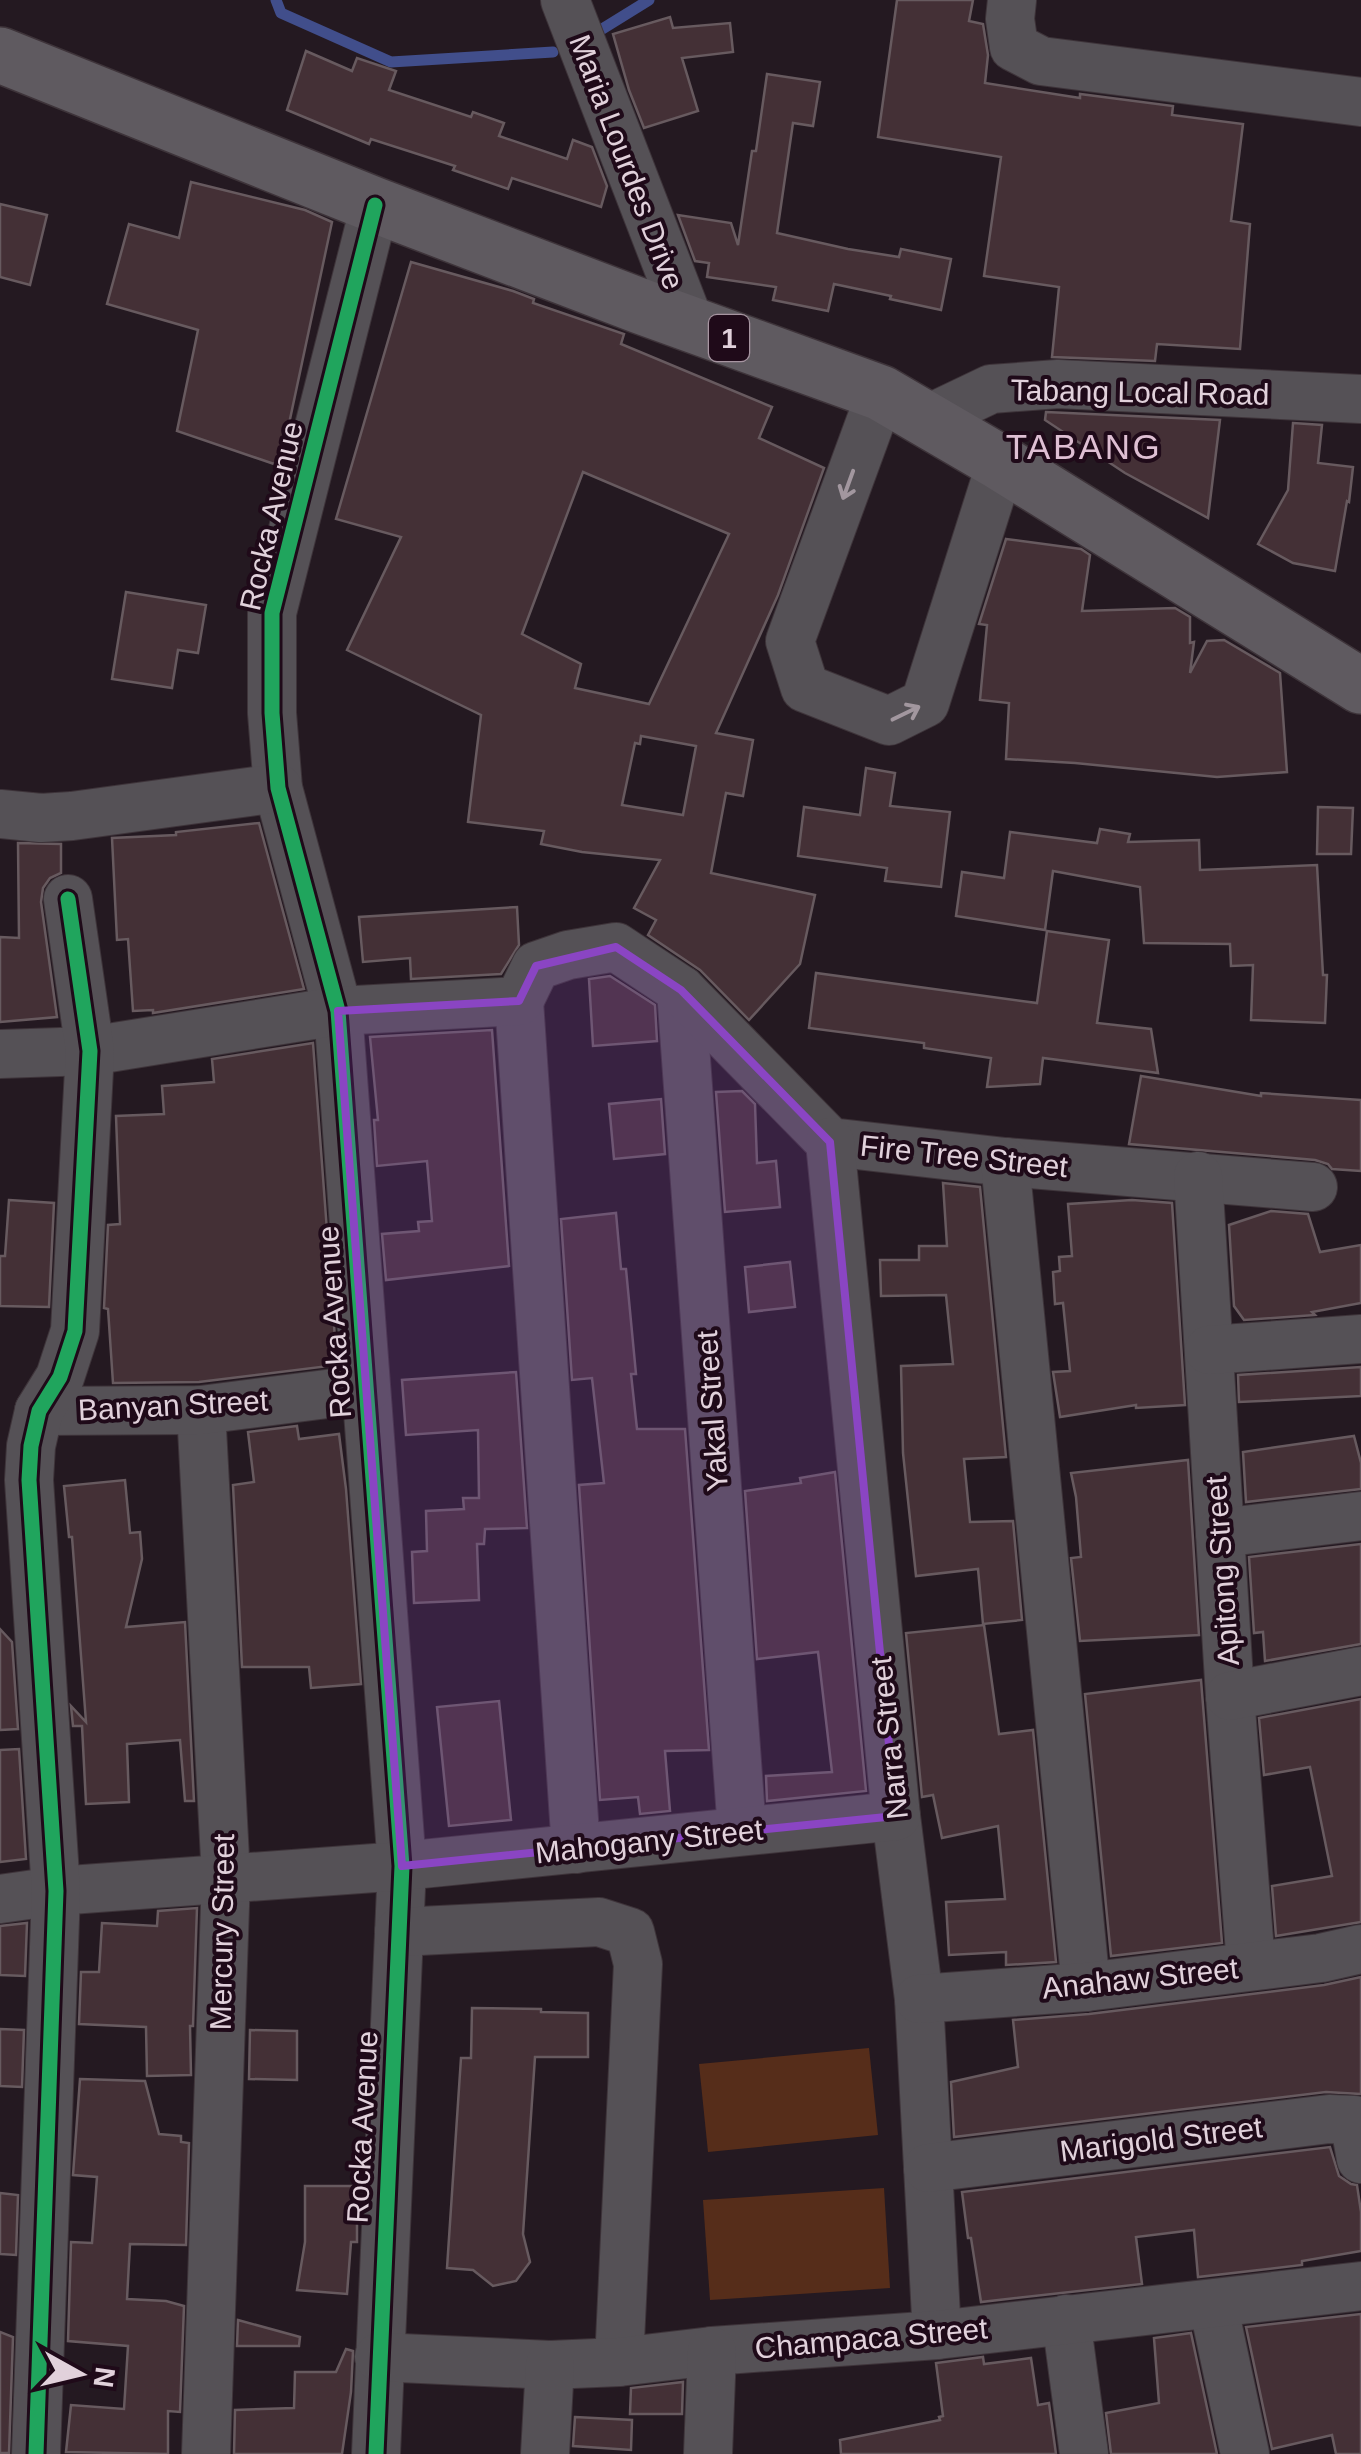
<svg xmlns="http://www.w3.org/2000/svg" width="1361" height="2454" viewBox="0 0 1361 2454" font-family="Helvetica,sans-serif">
	<rect width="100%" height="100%" fill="#241921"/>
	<g fill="#562d1a">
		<path d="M869,2048l9,87 -170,17 -9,-88z"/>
		<path d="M884,2188l6,100 -180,12 -7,-100z"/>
	</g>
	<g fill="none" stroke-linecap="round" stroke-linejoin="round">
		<g stroke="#414e8b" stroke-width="11">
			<path d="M276,0l5,13 110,49 162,-10"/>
			<path d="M599,31l50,-31"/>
		</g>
	</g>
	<g fill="#443036" stroke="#675a5f" stroke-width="2.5" fill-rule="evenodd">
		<path d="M897,0h76l-4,21 14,3 5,31 -3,28 95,15v-4l93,12 -1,9 71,9 -12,97 19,3 -10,125 -83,-5 -2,17 -103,-4 7,-70 -75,-11 17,-119 -123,-20z"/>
		<path d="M670,17l3,11 57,-5 3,29 -51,6 16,53 -54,17 -15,-38 -16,-56z"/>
		<path d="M306,51l46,20 5,-13 39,13 -7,19 82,27 2,-5 31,11 -5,13 68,23 6,-19 19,7 15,39 -6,21 -89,-29 -4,11 -55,-19 2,-4 -84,-27 -2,5 -82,-34z"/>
		<path d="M767,74l53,8 -7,44 -20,-3 -16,110 71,16 51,8 2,-8 50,10 -10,51 -51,-11 1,-3 -57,-12 -6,27 -55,-11 3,-13 -69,-10 2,-14 -14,-2 -17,-46 53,8 7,22 14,-94h4z"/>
		<path d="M191,182l114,28 27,12 -52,244 -103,-35 21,-101 -91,-26 22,-80 50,14z"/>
		<path d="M0,204l47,11 -17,70 -30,-8z"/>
		<path d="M411,262l102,29 21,8 -1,4 91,31 -3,10 151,63 -13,31 65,30 -46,127 -62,138 37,7 -10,56 -17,-3 -15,80 104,22 -15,69 -51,56 -49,-50 -52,-35 8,-15 -22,-12 26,-48 -78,-8 -41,-8 3,-13 -76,-9 13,-107 -134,-65 54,-113 -65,-18zM583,472l146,62 -80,170 -74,-16 6,-24 -59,-30zM641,736l55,10 -13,69 -61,-10 13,-62 5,1z"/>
		<path d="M1046,412l174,8 -12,98 -83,-45 -80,-53z"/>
		<path d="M1293,423l29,2 -4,38 35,4 -4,35 -2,-1 -12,70 -42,-8 -35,-19 30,-54z"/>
		<path d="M1006,539l75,10 9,6 -8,56 93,-3 15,9v26l4,-1 -4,31 17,-32 17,-1 56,33 7,99 -70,5 -142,-14 -69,-4 3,-56 -29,-3 7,-75 -8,-1z"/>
		<path d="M126,592l80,13 -8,48 -20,-3 -6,38 -60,-9z"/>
		<path d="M866,768l29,5 -5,33 60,6 -9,75 -56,-6 2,-13 -89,-12 6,-49 56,8z"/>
		<path d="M1318,807l35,1 -2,46h-34z"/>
		<path d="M259,823l45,166 -151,24v-3l-20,1 -5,-72 -11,1 -5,-102 64,-3v-3z"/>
		<path d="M1100,829l30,5 -2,8 71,-2 1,30 117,-5 6,110h4l-2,48 -74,-3 2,-55 -22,1 -1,-22 -86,-1 -4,-56 -87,-16 -8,59 -89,-14 6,-44 42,6 6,-46 87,11z"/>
		<path d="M18,843l43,1v29l-11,5 -7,10 -2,14 16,115 -57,5v-85l19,1z"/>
		<path d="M517,907l2,38 -18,29 -90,5 -1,-21 -47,4 -4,-45z"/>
		<path d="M1047,931l62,9 -12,83 54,6 7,44 -115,-15 -3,26 -53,3 4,-29 -67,-10v-5l-115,-15 7,-55 221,30z"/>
		<path d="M610,976l45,29 2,36 -64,5 -4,-67z"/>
		<path d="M492,1030l17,236 -123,14 -4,-46 37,-3 -1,-9 14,-1 -5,-60 -50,5 -3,-46h4l-8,-83z"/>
		<path d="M313,1043l24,322 -138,17 -86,1 -5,-74 -4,-1 4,-83 12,-1 -4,-108 48,-2 -2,-28 52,-4 -2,-23z"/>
		<path d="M1141,1076l120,20v-3l100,7v71l-29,-2 -4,-5 -13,-4 -186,-16z"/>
		<path d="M742,1091l13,13 2,59 19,-2 4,46 -55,5 -9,-120z"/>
		<path d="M661,1099l4,55 -51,5 -5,-55z"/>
		<path d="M943,1183l37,4 26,270 -42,2 6,63 43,-1 9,99 -39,4 -5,-55 -62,7 -13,-123 -2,-87 52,-2 -7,-69 -65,1 -1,-36h39v-14h28z"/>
		<path d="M9,1200l45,3 -5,104 -49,-1v-50h5z"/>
		<path d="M1132,1200l40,3 13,202 -49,3v-3l-76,12 -7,-45 17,-1 -7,-68 -8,1 -2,-32 7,-1 -1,-14 13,-1 -4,-52z"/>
		<path d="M1271,1211l37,3 12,38 41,-7v58l-49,9 3,3 -71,5 -10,-14 -5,-81z"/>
		<path d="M616,1213l5,56h5l10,105h-5l6,55h48l24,321 -44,1 5,60 -30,3 -2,-17 -38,3 -21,-315 25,-2 -12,-105 -20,2 -11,-161z"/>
		<path d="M790,1262l5,45 -46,5 -4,-45z"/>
		<path d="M1361,1367v29l-122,6 -1,-27z"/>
		<path d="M516,1372l11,156 -42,1 -1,15h-7l2,56 -65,3 -2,-51 15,-1 -1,-40 38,-2 -1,-11h16l-1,-68 -72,5 -4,-55z"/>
		<path d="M297,1426l2,13 40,-5 7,55 15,195 -50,4 -2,-21h-67l-9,-182 21,-3 -6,-50z"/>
		<path d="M1354,1436l7,27v26l-115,13 -3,-50z"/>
		<path d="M1188,1460l11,175 -119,6 -9,-83 10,-1 -5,-60 -5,-24z"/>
		<path d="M835,1472l31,319 -99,10 -1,-25 66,-4 -14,-120 -61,7 -12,-168 56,-8 -1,-5z"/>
		<path d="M125,1480l5,53 10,-1 2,27 -16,68 59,-5 9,179h-9l-5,-61 -53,4 2,58 -43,2 -4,-78h-9l-2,-20 15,16 -14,-185h-3l-5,-51z"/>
		<path d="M1361,1544v100l-96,17 -2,-29 -9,1 -5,-76z"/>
		<path d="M984,1625l15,109 34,-4 23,232 -50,3v-13l-57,3 -3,-53 59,-3 -7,-73 -56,12 -9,-43 -11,2 -16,-164z"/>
		<path d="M0,1629l12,13 6,87 -18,1z"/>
		<path d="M1201,1680l21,263 -111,13 -26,-262z"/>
		<path d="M1361,1699v223l-85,14 -4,-50 60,-10 -22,-109 -46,8 -5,-57z"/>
		<path d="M499,1701l12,119 -62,6 -12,-119z"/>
		<path d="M19,1749l7,110 -26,3v-112z"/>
		<path d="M197,1908l-4,118h-3l1,49 -44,1 -1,-49 -67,-3 2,-52h18l3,-49 55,3 1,-15z"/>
		<path d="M27,1923l-2,53 -25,-1v-49z"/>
		<path d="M1361,1977v117l-35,-2 -372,45 -3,-55 67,-15 -5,-47 76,-6 235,-29z"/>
		<path d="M472,2008l69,1v3l47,1v44h-53l-12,177 7,28 -14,19 -23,5 -20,-16 -26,-2 14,-210h10z"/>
		<path d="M0,2029l24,1 -2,57 -22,-1z"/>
		<path d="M250,2030l47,1v49l-48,-1z"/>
		<path d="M80,2079l65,2 14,53 22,2v6l8,1 -3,102 -56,-1 -3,55 39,2 18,5 -4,106 -12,-1v43l-102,-2 5,-47 53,4 4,-63 -60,-5 3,-99 21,1 5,-66 -24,-2z"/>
		<path d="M1330,2147l9,29 12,8 6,1 4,27v39l-59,10v4l-104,12 -4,-47 -58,7 6,47 -161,18 -10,-64h-3l-6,-46z"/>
		<path d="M305,2186h52v56h-6l-4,52 -50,-4 8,-48z"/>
		<path d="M0,2193l18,2 -2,60 -16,-1z"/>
		<path d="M1361,2314v140h-25l-4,-19 -60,14 -26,-122z"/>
		<path d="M238,2320l62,17 -1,9h-62z"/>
		<path d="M0,2332l13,5 -4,116h-9z"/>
		<path d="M1191,2333l26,121h-106l-5,-41 53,-10 -5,-65z"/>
		<path d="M346,2349l7,2 -2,41 -9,62h-108l1,-44 59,-2 1,-36h41z"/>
		<path d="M983,2357l1,7 47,-6 7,47 11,-2 7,51h-215l-1,-14 100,-20 -1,-3 4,-1 -7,-53z"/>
		<path d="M683,2382l-1,32h-52l1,-26z"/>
		<path d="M575,2417l57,3 -1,30 -58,-4z"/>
	</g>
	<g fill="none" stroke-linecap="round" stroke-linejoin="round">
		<g stroke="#3e343a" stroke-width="50">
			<g id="minor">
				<path d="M565,0l125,324"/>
				<path d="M1012,0l-2,19 4,28 27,14 320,41"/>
				<path d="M375,205l-103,408v100l6,75 60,223 64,855 -26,588"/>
				<path d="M881,393l-91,248 15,47 84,33 36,-18 76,-240"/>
				<path d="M926,420l65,-31 67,-5 303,15"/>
				<path d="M0,814l41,4 31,-2 206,-28"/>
				<path d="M681,990l61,841"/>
				<path d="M519,1001l57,848"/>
				<path d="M0,1054l90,-3 248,-40 181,-10 17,-35 32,-11 48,-8 65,43 149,152 175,20 308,25"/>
				<path d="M830,1142l66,674 23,183 18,336"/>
				<path d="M1005,1162l81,825"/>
				<path d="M1198,1176l32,520 21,269"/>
				<path d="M1209,1350l152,-11"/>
				<path d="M201,1410l25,467 -20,577"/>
				<path d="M39,1411l162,-1 165,-21"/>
				<path d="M1220,1533l141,-17"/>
				<path d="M1230,1696l131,-25"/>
				<path d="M0,1899l56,-8 346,-25 494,-50"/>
				<path d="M399,1932l200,-10 31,10 8,32 -19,398"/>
				<path d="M919,1999l167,-12 235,-29 40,-9"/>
				<path d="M928,2168l401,-49 25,1 7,39"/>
				<path d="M1213,2304l32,150"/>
				<path d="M1066,2319l18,135"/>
				<path d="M379,2357l171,8 69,-3 93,-11 225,-16 424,-49"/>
				<path d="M36,2454l20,-563 -27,-411 2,-34 8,-35 21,-34 15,-46 15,-280 -22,-152"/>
				<path d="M545,2454l5,-89"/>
				<path d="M708,2454l4,-103"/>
			</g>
		</g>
		<g stroke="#3e343a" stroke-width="58">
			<path id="highway" d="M0,55l375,150 265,101 241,87 120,70 360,223"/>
		</g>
		<use href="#minor" stroke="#555156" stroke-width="48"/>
		<use href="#highway" stroke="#5f5a60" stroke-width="55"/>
		<g stroke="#1f0a19" stroke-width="21">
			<g id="cycleway">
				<path d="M375,205l-103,408v100l6,75 60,223 64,855 -26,588"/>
				<path d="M36,2454l20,-563 -27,-411 2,-34 8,-35 21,-34 15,-46 15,-280 -22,-152"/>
			</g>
		</g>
		<use href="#cycleway" stroke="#20a55d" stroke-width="15"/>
	</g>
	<defs><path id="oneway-shaft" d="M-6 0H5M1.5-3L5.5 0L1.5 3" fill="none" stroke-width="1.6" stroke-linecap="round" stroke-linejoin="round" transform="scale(2.5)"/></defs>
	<g stroke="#a2979f">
		<use href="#oneway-shaft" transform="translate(848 485) rotate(110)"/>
		<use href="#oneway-shaft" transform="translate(906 713) rotate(-26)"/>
	</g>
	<path fill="#8a45c3" fill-opacity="0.2" stroke="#8a45c3" stroke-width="8" stroke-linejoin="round" d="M616,947l65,43 149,152 66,674 -494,50 -64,-855 181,-10 17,-35z"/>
	<g text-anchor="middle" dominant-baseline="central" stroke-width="8" stroke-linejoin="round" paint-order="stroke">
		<rect fill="#1f0a19" stroke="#a795a1" stroke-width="2.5" x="709" y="315" width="40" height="46" rx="8"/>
		<g font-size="28" font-weight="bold" fill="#e1d1db">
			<text x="729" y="338">1</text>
		</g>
		<g font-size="30" fill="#e1d1db" stroke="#1f0a19">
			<text transform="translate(627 162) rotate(69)">Maria Lourdes Drive</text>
			<text transform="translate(1140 392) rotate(1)">Tabang Local Road</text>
			<text transform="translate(271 516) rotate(-77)">Rocka Avenue</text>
			<text transform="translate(964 1156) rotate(6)">Fire Tree Street</text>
			<text transform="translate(334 1322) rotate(-94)">Rocka Avenue</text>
			<text transform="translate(173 1405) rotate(-3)">Banyan Street</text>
			<text transform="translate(712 1411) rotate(-94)">Yakal Street</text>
			<text transform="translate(1222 1571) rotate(-94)">Apitong Street</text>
			<text transform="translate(889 1738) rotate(-96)">Narra Street</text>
			<text transform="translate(649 1841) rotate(-6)">Mahogany Street</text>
			<text transform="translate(222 1932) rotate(-89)">Mercury Street</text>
			<text transform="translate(1140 1978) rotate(-6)">Anahaw Street</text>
			<text transform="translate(362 2127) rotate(-87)">Rocka Avenue</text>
			<text transform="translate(1161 2139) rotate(-7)">Marigold Street</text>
			<text transform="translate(871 2338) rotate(-5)">Champaca Street</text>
		</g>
		<g font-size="35" letter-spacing="2.5" fill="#debfd3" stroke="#1f0a19">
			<text x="1084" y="446">TABANG</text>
		</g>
	</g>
	<g transform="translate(80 2374) rotate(98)" stroke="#1f0a19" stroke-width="8" paint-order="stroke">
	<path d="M0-8L18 38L0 25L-18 38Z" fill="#e1d1db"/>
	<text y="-15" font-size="28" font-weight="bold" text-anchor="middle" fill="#e1d1db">N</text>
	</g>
</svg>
